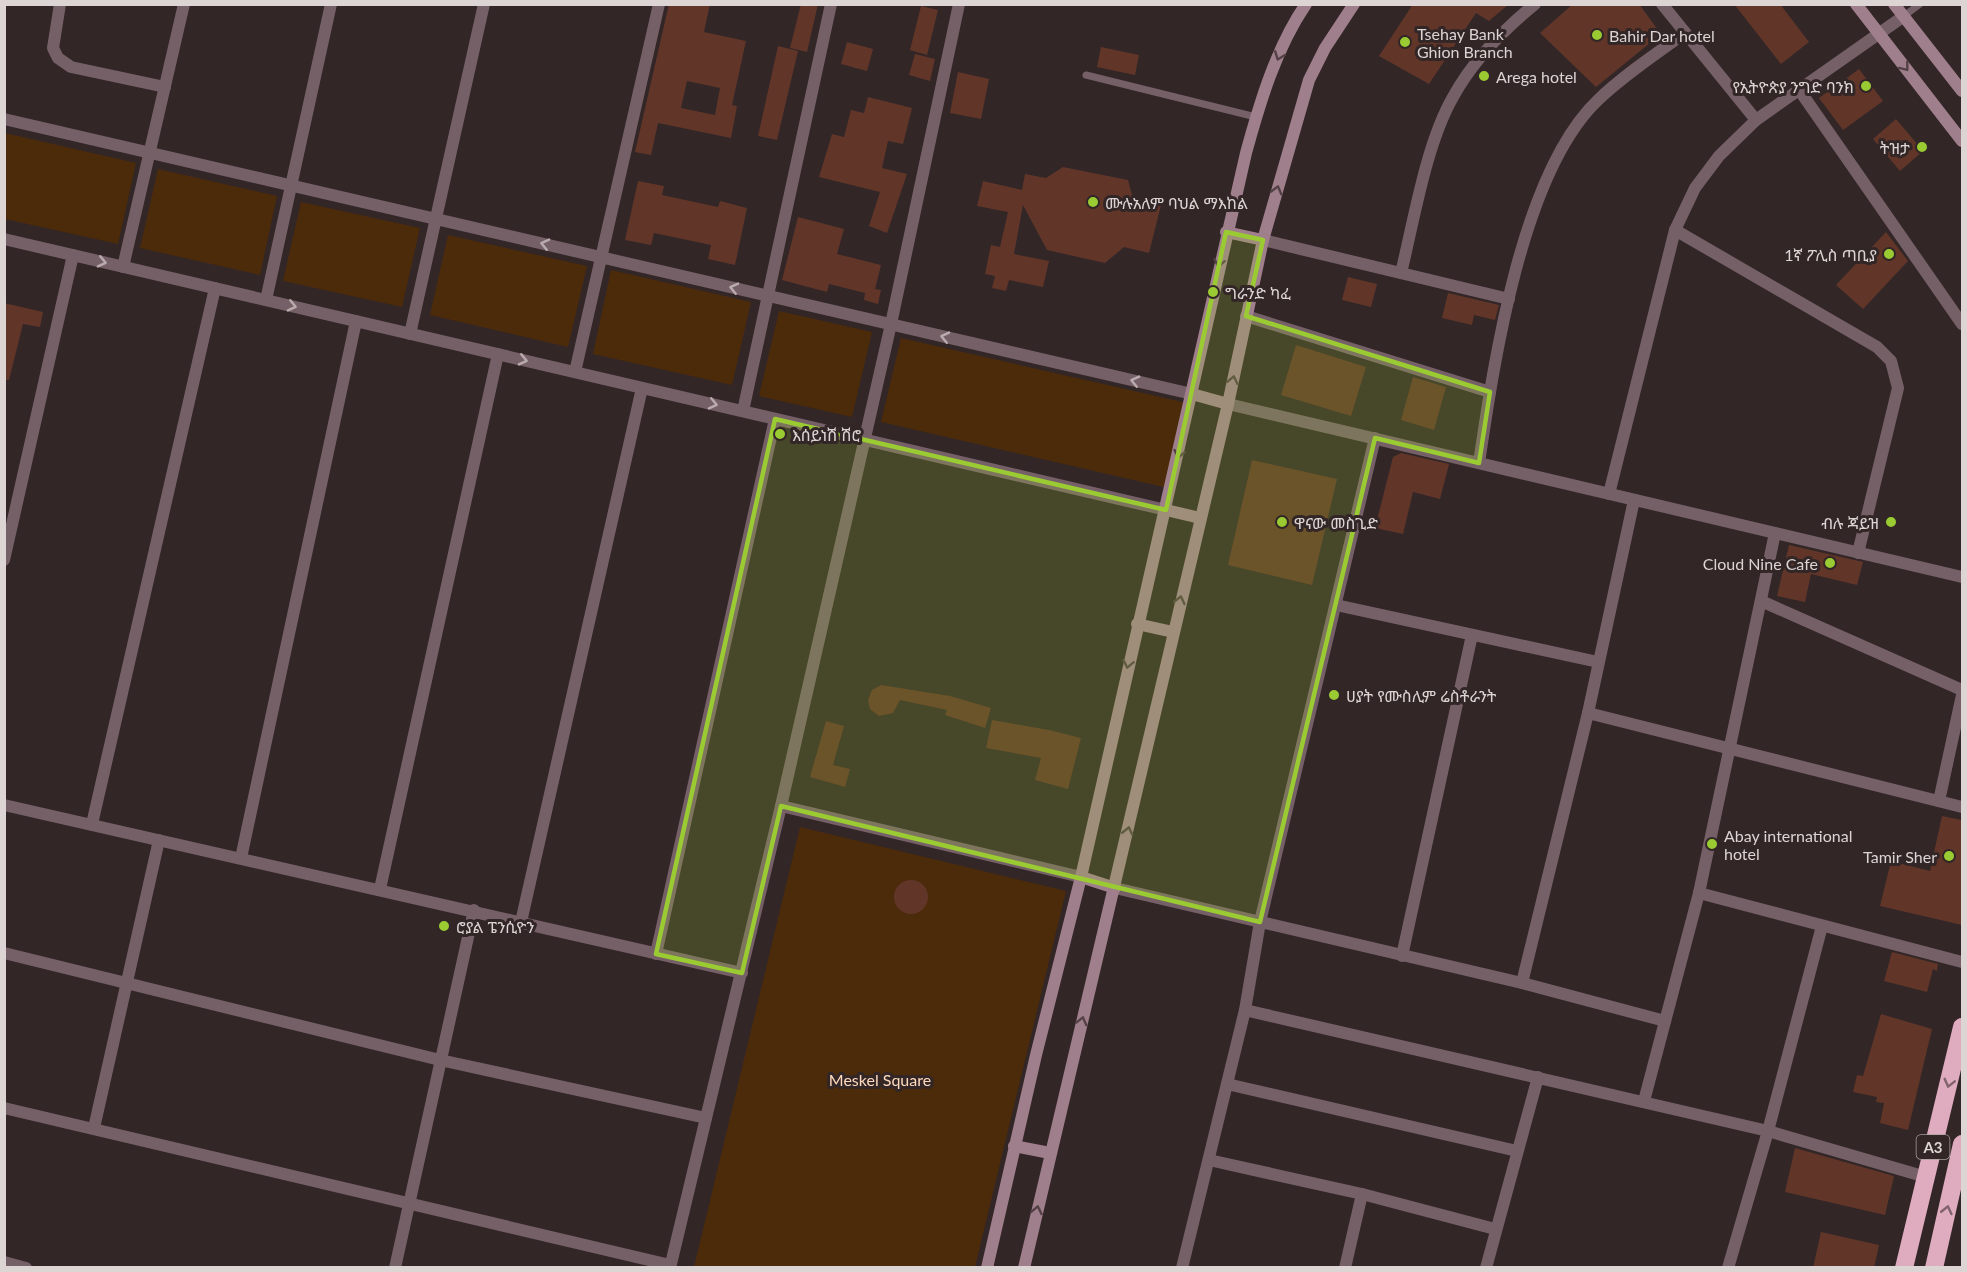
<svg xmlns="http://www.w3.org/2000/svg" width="1967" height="1272" viewBox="0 0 1967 1272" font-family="Lato,'Noto Sans Ethiopic',sans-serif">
	<rect width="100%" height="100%" fill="#322627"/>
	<g fill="#4c2b0b">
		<path d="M5,133l131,30 -18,81 -113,-25z"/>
		<path d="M158,169l119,27 -17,79 -120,-27z"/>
		<path d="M301,202l119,26 -18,79 -119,-26z"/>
		<path d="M448,235l139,31 -19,81 -138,-32z"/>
		<path d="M611,270l140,32 -19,83 -139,-31z"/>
		<path d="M779,311l93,21 -20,85 -93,-21z"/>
		<path d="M901,338l286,65 -19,85 -287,-66z"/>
		<path d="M800,827l266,64 -91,376h-281z"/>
	</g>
	<g fill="#613629" fill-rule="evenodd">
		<path d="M669,4h41l-6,28 42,9 -14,64 5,1 -6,32 -73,-15 -7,32 -16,-3zM687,81l33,7 -5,27 -34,-7z"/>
		<path d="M801,4h17l-11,48 -17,-4z"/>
		<path d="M1413,4h96l-20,17 -13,-8 -47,71 -50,-28z"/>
		<path d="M1573,4h66l22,30 -65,53 -56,-54z"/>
		<path d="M1734,4h46l29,38 -28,22z"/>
		<path d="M921,6l17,4 -11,45 -17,-5z"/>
		<path d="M847,42l26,7 -6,22 -26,-7z"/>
		<path d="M778,46l20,5 -21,89 -19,-4z"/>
		<path d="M1101,47l38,8 -4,20 -38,-8z"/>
		<path d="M915,54l20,5 -5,22 -21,-6z"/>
		<path d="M1859,69l24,32 -40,29 -24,-32z"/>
		<path d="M958,72l31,7 -8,40 -31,-6z"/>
		<path d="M868,97l44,11 -9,36 -15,-3 -6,27 25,6 -20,59 -18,-7 11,-34 -61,-15 13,-43 12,3 7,-27 13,3z"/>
		<path d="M1896,119l27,32 -23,20 -27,-32z"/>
		<path d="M1063,167l65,13 5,19 28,6 -12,48 -25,-6 -19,16 -58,-13 -24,-45 -9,49 35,7 -6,26 -34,-7 -3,11 -14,-3 3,-12 -10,-2 6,-29 9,2 8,-35 -31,-6 6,-25 39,9 3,-16 21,4z"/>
		<path d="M638,181l26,5 -2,9 56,12 2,-6 27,7 -12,57 -27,-6 3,-14 -57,-12 -3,12 -26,-5z"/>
		<path d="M798,217l46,12 -7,25 44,11 -6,24 6,1 -3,14 -14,-4 1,-7 -36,-9 -2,8 -45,-12z"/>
		<path d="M1886,232l22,29 -45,48 -27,-24z"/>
		<path d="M1348,277l29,7 -6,23 -29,-7z"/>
		<path d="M1448,293l51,12 -4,15 -21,-5 -2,10 -30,-7z"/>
		<path d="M4,303l39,9 -3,15 -17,-3 -14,56h-5z"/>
		<path d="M1296,345l70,22 -15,49 -70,-21z"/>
		<path d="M1413,377l33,10 -12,43 -33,-10z"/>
		<path d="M1401,453l48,11 -9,35 -27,-7 -10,42 -28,-6 18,-71z"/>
		<path d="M1252,460l85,19 -25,106 -84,-20z"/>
		<path d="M1789,545l74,17 -6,23 -46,-11 -6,28 -28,-6z"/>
		<path d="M881,685l69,11 41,12 -6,20 -40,-13 2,-5 -47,-10 -7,13 -14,3 -9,-7 -2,-9 4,-10z"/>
		<path d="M992,720l57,10 32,8 -13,51 -33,-9 6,-22 -55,-10z"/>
		<path d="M826,721l18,5 -11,39 17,4 -5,18 -35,-10z"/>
		<path d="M1942,816l20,4v105l-82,-19 11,-45 39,10z"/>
		<circle cx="911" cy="897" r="17"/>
		<path d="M1892,952l46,12 -1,7 -4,-2 -6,23 -43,-11z"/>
		<path d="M1881,1014l51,15 -24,101 -28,-7 4,-20 -8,-1 1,-5 -24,-5 4,-17 6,1z"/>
		<path d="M1795,1148l99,28 -9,39 -100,-23z"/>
		<path d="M1821,1232l58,13 -5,23h-61z"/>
	</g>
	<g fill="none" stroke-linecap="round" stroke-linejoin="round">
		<g stroke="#766068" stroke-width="7">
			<path d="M1904,16l16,-12"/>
			<path d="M1086,75l170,42"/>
		</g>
		<g stroke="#766068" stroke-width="12">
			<path d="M60,4l-7,44 5,10 13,9 94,20"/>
			<path d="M1662,4l94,116"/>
			<path d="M1800,91l162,233"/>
			<path d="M4,119l1188,275"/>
			<path d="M1675,230l202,117 14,14 7,27 -40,165"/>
			<path d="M4,239l1162,271"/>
			<path d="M1263,240l246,59"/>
			<path d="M123,267l61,-263"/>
			<path d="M1401,273c13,-53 25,-129 52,-176 20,-37 50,-67 82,-93"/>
			<path d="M266,300l65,-296"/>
			<path d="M1246,316l244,76"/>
			<path d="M410,334l74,-330"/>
			<path d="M575,372l84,-368"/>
			<path d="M1228,404l734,173"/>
			<path d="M743,411l88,-407"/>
			<path d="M1479,463c15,-102 43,-291 119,-363 26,-25 58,-46 87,-67"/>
			<path d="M1609,494l66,-264 20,-42 24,-32 37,-36 148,-104"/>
			<path d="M4,560l69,-305"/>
			<path d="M1761,601l201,89"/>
			<path d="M1336,605l262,57"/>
			<path d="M1588,713l374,94"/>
			<path d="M1939,801l23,-106"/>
			<path d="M4,805l738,168"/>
			<path d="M781,806l300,71"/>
			<path d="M92,824l123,-536"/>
			<path d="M241,858l115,-537"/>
			<path d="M1115,888l407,95 143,38"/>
			<path d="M380,889l118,-535"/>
			<path d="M1699,893l263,69"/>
			<path d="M521,922l121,-534"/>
			<path d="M4,953l436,107 266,58"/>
			<path d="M656,954l119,-535"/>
			<path d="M1402,956l70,-321"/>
			<path d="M1522,983l66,-270 46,-213"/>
			<path d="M1245,1010l523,121 158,46"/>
			<path d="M1227,1084l290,67"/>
			<path d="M1644,1101l55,-208 76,-360"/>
			<path d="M4,1108l666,157"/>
			<path d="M94,1128l65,-288"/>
			<path d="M1209,1160l153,34 133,35"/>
			<path d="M4,1262l22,6"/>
			<path d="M395,1268l79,-358"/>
			<path d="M670,1268l111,-462 110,-482 68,-320"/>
			<path d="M1182,1268l63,-258 15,-88 115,-484"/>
			<path d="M1345,1268l17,-74"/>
			<path d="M1486,1268l52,-191"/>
			<path d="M1728,1268l40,-137 54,-205"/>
		</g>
		<g stroke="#a07f8c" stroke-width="12">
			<path d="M1856,4l106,137"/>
			<path d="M1894,4l68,87"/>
			<path d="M1226,232l37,8"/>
			<path d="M1192,394l36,10"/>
			<path d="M1166,510l34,8"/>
			<path d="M1137,624l36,8"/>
			<path d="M1081,877l34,11"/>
			<path d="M1014,1146l36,7"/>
			<path d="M987,1268l49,-213 45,-178 165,-724c14,-51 30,-105 60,-149"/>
			<path d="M1024,1268l204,-864 35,-164 46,-160 16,-32 29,-44"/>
		</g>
		<g stroke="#dfabbf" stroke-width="18">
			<path d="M1904,1268l58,-241"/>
			<path d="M1934,1268l28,-124"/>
		</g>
	</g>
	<defs><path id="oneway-chevron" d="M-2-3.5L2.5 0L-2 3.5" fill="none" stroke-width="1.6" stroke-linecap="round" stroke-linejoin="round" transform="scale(1.5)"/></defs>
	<g stroke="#534145">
		<use href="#oneway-chevron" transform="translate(1279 56) rotate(111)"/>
		<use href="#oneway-chevron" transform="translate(1905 67) rotate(52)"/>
		<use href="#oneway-chevron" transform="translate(1277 190) rotate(-75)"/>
		<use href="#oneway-chevron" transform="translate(1219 263) rotate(102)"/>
		<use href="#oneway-chevron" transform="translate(1233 380) rotate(-78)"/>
		<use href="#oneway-chevron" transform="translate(1179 454) rotate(102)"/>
		<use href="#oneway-chevron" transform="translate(1180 600) rotate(-77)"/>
		<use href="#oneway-chevron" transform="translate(1128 664) rotate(102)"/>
		<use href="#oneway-chevron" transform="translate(1128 831) rotate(-77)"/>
		<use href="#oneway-chevron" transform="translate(1082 1021) rotate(-76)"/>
		<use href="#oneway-chevron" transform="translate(1037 1210) rotate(-78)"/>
	</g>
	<g stroke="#b9abae">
		<use href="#oneway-chevron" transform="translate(545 244) rotate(-167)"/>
		<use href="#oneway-chevron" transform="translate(102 262) rotate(13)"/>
		<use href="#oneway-chevron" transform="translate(734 288) rotate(-167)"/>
		<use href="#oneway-chevron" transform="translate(292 306) rotate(13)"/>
		<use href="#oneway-chevron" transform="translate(945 337) rotate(-167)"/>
		<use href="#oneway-chevron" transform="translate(523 360) rotate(13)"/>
		<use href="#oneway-chevron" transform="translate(1135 381) rotate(-167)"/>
		<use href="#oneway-chevron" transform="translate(713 404) rotate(13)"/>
	</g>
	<g stroke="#80626b">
		<use href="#oneway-chevron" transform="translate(1949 1083) rotate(104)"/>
		<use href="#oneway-chevron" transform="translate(1947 1210) rotate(-77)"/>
	</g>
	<path fill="#9bcb32" fill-opacity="0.2" stroke="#9bcb32" stroke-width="4.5" stroke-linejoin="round" d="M1226,232l37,8 -17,76 244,76 -11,71 -104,-25 -115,484 -479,-116 -39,167 -86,-19 119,-535 391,91z"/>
	<g fill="#9bcb32" stroke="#322627" stroke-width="2">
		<circle cx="1597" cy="35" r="6"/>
		<circle cx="1405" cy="42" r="6"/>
		<circle cx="1484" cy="76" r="6"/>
		<circle cx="1866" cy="86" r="6"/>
		<circle cx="1922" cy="147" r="6"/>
		<circle cx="1093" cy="202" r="6"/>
		<circle cx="1889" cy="254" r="6"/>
		<circle cx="1213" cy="292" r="6"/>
		<circle cx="780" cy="434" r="6"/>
		<circle cx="1282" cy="522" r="6"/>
		<circle cx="1891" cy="522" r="6"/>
		<circle cx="1830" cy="563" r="6"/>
		<circle cx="1334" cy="695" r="6"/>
		<circle cx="1712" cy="844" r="6"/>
		<circle cx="1949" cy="856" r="6"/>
		<circle cx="444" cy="926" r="6"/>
	</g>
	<g text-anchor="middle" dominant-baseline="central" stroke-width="6" stroke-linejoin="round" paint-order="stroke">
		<rect fill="#322627" stroke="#aaa0a0" stroke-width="1.5" x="1916.5" y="1135" width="33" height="24" rx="4.5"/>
		<g font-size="15" font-weight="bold" fill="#ddd4d4">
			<text x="1933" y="1147">A3</text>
		</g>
		<g font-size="16" fill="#ddd4d4" stroke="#322627" text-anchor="start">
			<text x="1417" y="33">Tsehay Bank<tspan x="1417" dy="18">Ghion Branch</tspan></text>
			<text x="1609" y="35">Bahir Dar hotel</text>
			<text x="1496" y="76">Arega hotel</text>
			<text x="1854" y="86" text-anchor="end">የኢትዮጵያ ንግድ ባንክ</text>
			<text x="1910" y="147" text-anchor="end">ትዝታ</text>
			<text x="1105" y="202">ሙሉአለም ባህል ማእከል</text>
			<text x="1877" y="254" text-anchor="end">1ኛ ፖሊስ ጣቢያ</text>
			<text x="1225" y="292">ግራንድ ካፈ</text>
			<text x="792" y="434">እሰይነሽ ሽሮ</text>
			<text x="1294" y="522">ዋናው መስጊድ</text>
			<text x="1879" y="522" text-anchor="end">ብሉ ጃይዝ</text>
			<text x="1818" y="563" text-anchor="end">Cloud Nine Cafe</text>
			<text x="1346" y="695">ሀያት የሙስሊም ሬስቶራንት</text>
			<text x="1724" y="835">Abay international<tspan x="1724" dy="18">hotel</tspan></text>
			<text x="1937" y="856" text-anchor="end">Tamir Sher</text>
			<text x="456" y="926">ሮያል ፔንሲዮን</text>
		</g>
		<g font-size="16" fill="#ffd9bb" stroke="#322627">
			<text x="880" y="1079">Meskel Square</text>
		</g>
	</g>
	<rect width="1967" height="1272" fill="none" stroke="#ddd4d4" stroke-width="12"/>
</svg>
